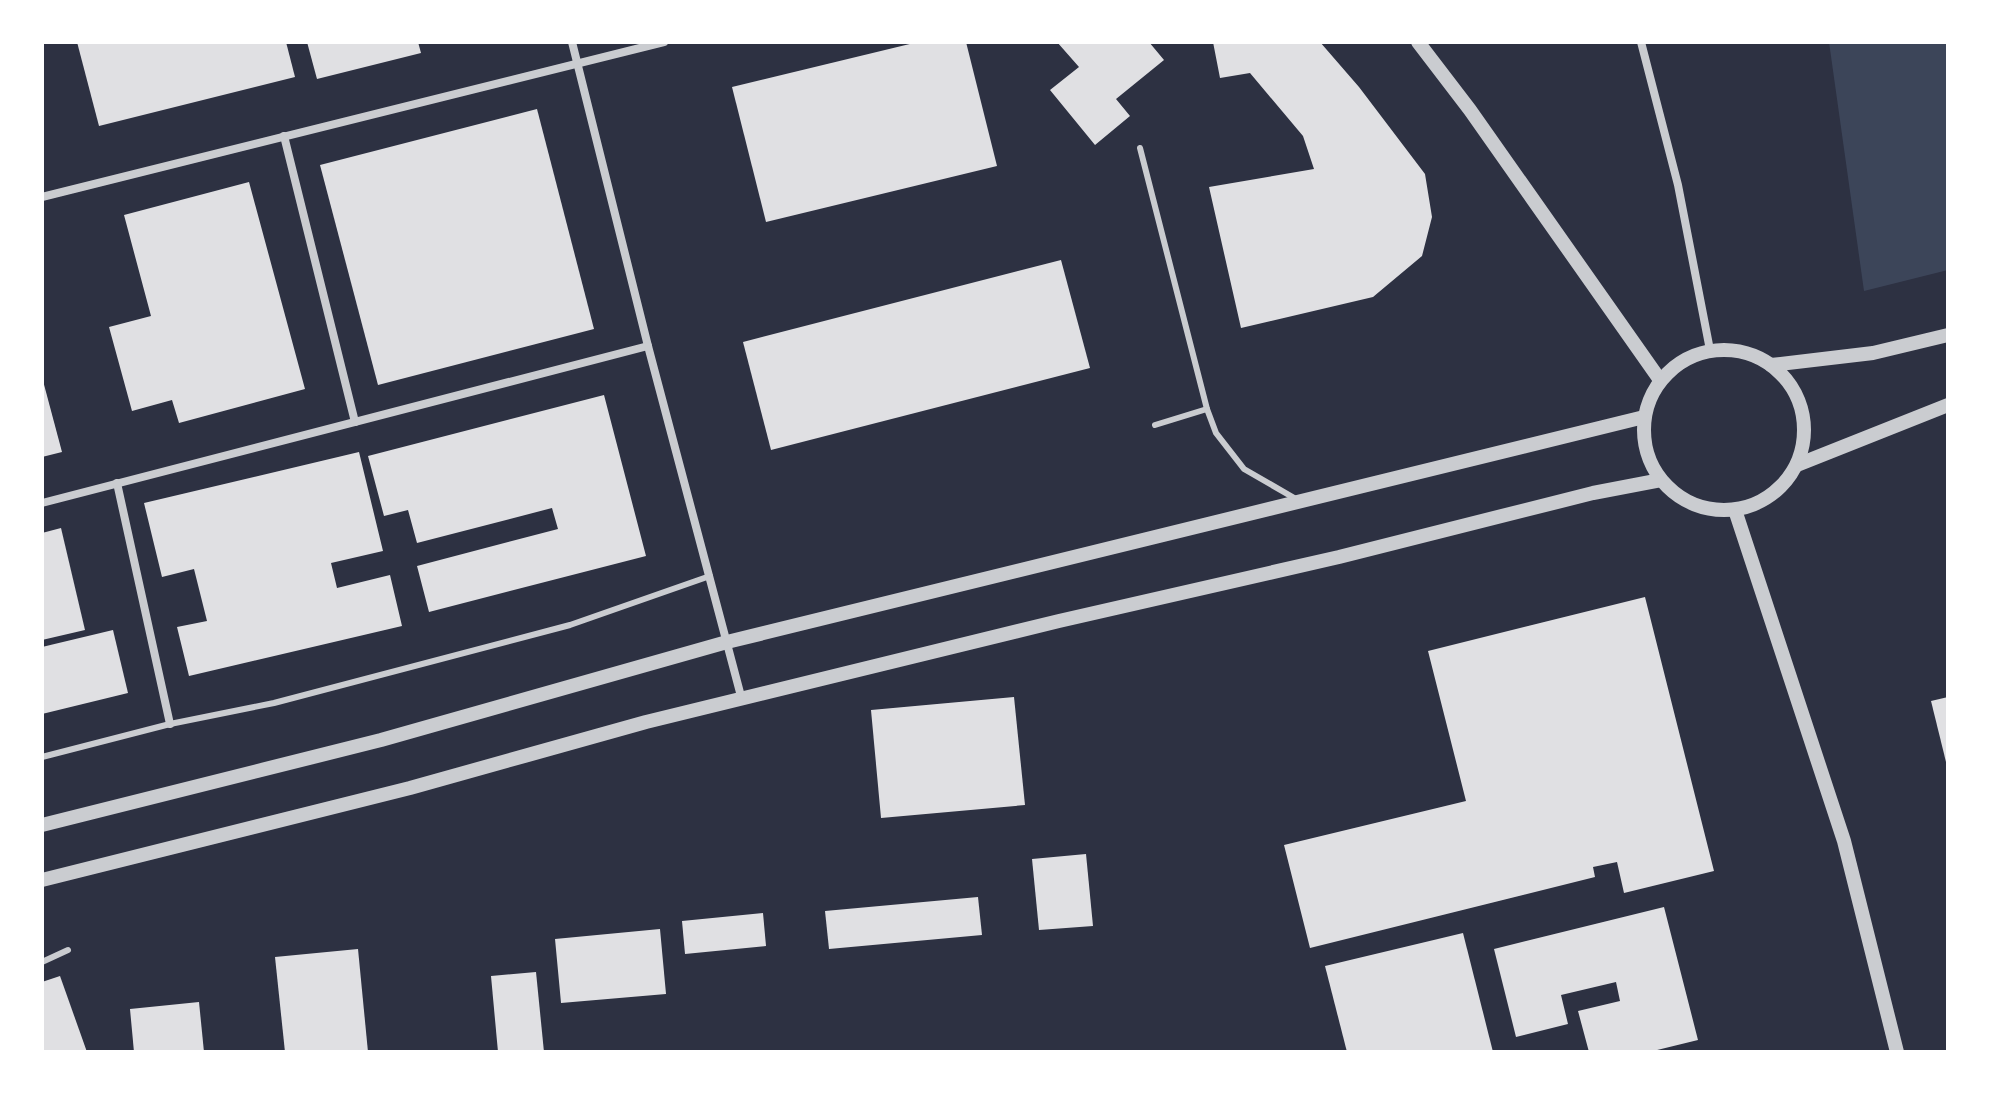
<svg xmlns="http://www.w3.org/2000/svg" width="1990" height="1094" viewBox="0 0 1990 1094" font-family="'Titillium Web',sans-serif">
	<rect width="100%" height="100%" fill="#2d3142"/>
	<path fill="#3c4559" d="M1829,42h119v228l-84,21z"/>
	<g fill="#e0e0e3">
		<path d="M77,42h209l9,35 -196,49z"/>
		<path d="M307,42h111l3,11 -104,26z"/>
		<path d="M918,42h48l31,124 -231,56 -34,-135z"/>
		<path d="M1057,42h92l15,18 -48,39 14,17 -35,29 -45,-55 29,-23z"/>
		<path d="M1213,42h107l39,45 66,87 7,43 -10,39 -49,41 -132,31 -32,-141 105,-18 -11,-33 -53,-63 -30,5z"/>
		<path d="M537,109l57,220 -216,56 -58,-220z"/>
		<path d="M249,182l56,207 -126,34 -7,-23 -40,11 -23,-84 42,-11 -27,-101z"/>
		<path d="M1061,260l29,108 -319,82 -28,-108z"/>
		<path d="M42,377l20,75 -20,5z"/>
		<path d="M604,395l42,161 -217,56 -12,-46 141,-37 -6,-21 -135,35 -9,-33 -24,6 -16,-60z"/>
		<path d="M359,452l24,99 -52,12 6,25 53,-13 12,51 -213,50 -12,-49 30,-6 -13,-52 -32,8 -18,-74z"/>
		<path d="M61,528l24,102 -43,10v-107z"/>
		<path d="M1645,597l69,274 -90,22 -7,-31 -24,5 2,10 -285,71 -26,-103 182,-44 -38,-150z"/>
		<path d="M113,630l15,63 -86,21v-67z"/>
		<path d="M1014,697l11,108 -144,13 -10,-108z"/>
		<path d="M1948,697v69h-1l-16,-65z"/>
		<path d="M1086,854l7,72 -54,4 -7,-71z"/>
		<path d="M978,897l4,38 -153,14 -4,-38z"/>
		<path d="M1664,907l34,133 -49,12h-60l-11,-41 42,-10 -4,-19 -55,13 7,29 -52,13 -22,-88z"/>
		<path d="M763,913l3,33 -81,8 -3,-33z"/>
		<path d="M660,929l6,65 -105,9 -6,-64z"/>
		<path d="M1463,933l30,119h-146l-22,-86z"/>
		<path d="M358,949l10,103h-83l-10,-95z"/>
		<path d="M536,972l8,80h-46l-7,-76z"/>
		<path d="M60,976l27,76h-45v-70z"/>
		<path d="M199,1002l5,50h-70l-4,-43z"/>
	</g>
	<g fill="none" stroke-linecap="round" stroke-linejoin="round">
		<g stroke="#caccd0" stroke-width="6">
			<path d="M1140,148l67,261 9,24 28,36 52,30"/>
			<path d="M1155,425l52,-16"/>
			<path d="M42,757l128,-33 104,-21 296,-78 140,-49"/>
			<path d="M42,962l26,-12"/>
		</g>
		<g stroke="#caccd0" stroke-width="8">
			<path d="M572,42l76,304 94,354"/>
			<path d="M1641,42l37,143 32,165"/>
			<path d="M284,136l71,286"/>
			<path d="M42,197l622,-155"/>
			<path d="M117,483l53,241"/>
			<path d="M42,503l606,-157"/>
		</g>
		<g stroke="#caccd0" stroke-width="14">
			<path d="M1418,42l52,68 190,270"/>
			<circle cx="1724" cy="430" r="80"/>
			<path d="M1771,365l102,-12 75,-18"/>
			<path d="M1797,465l151,-60"/>
			<path d="M1735,510l109,331 53,211"/>
			<path d="M42,825l339,-85 346,-98 917,-225"/>
			<path d="M42,880l368,-92 236,-66 413,-101 280,-64 254,-64 68,-13"/>
		</g>
	</g>
	<rect width="1990" height="1094" fill="none" stroke="#ffffff" stroke-width="88"/>
</svg>
